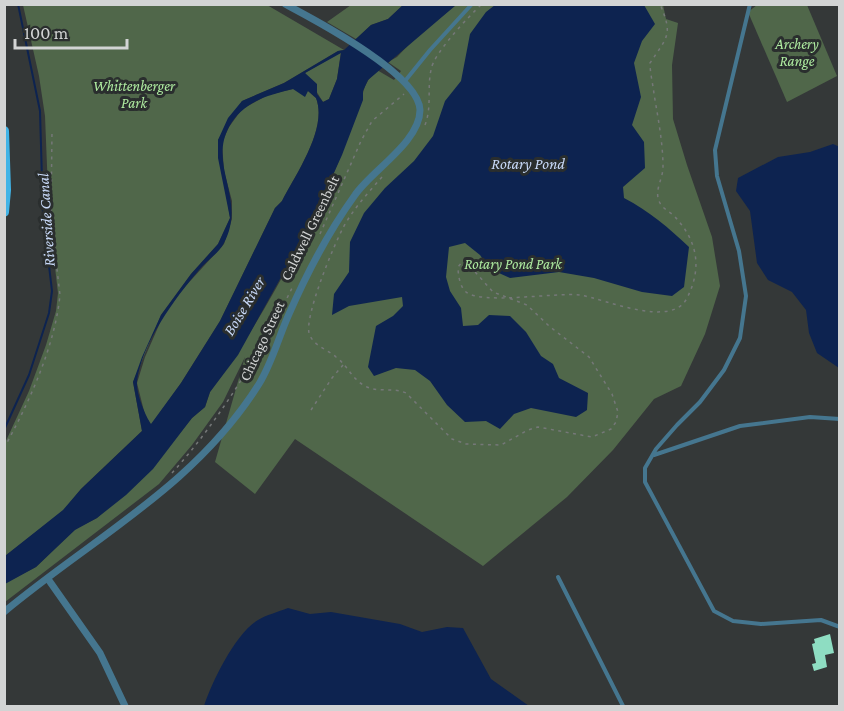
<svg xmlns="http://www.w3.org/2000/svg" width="844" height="711" viewBox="0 0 844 711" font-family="'Crimson Pro',serif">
	<rect width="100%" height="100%" fill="#343838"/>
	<g fill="#50674a">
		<path d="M23,5h244l77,45 -6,1 -54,32 -42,18 -24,39 12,78 -12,26 -27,30 -30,41 -28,67 9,49 -61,58 -17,21 -59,46v-113l24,-52 17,-46 10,-34 2,-18 -9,-77 -4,-100 -6,-40z"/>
		<path d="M351,5h52l-15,14 -17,6 -15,14 -29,-17z"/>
		<path d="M456,5h207l3,14 12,4 -6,42 1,54 14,46 25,72 8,49 -15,48 -24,52 -27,13 -41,51 -46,47 -84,69 -188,-127 -40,55 -40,-32 30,-105 -22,45 -31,43 -33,39 -154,118v-19l31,-16 39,-38 22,-11 77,-78 18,-22 13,-11 5,-15c39,-53 71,-111 101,-169 21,-40 35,-82 51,-123 1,-14 6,-21 15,-30l17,10 7,-9 -13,-9 9,-5 19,-20z"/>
		<path d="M757,5h50l30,71 -50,26 -39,-90z"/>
		<path d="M341,52l-4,27 -8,20 -6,3 -18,-29z"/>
		<path d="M293,89l15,2 8,7c12,30 -20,76 -34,103l-7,7 -55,113 -39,62 -30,42 -6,-10 -8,-32 8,-26 18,-41 19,-26 42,-46 8,-25v-18l-8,-30 -2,-28 7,-16 13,-18 26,-14z"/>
	</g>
	<g fill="#0d2350" fill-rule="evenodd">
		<path d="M403,5h53l-88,75 -5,11v9l-21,55 -30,66 -74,134 -28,37 -5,15 -13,11 -39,51 -27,26 -29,23 -22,12 -39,37 -31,17v-28l58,-46 18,-21 61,-58 -9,-49 9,-25 19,-42 30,-41 27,-30 12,-26 -12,-60v-18l10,-22 14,-17 42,-18 54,-32 6,-1 27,-25 17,-6zM341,53l-4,26 -8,20 -6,3 -6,-8v-10l-12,-11zM293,89l12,8 3,-6 8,7c12,30 -20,76 -34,103l-7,7 -55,113 -39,62 -30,41c-6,-9 -15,-31 -14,-43 5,-38 38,-83 62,-111 7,-9 20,-17 25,-27 23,-44 -16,-77 5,-116 13,-25 39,-32 64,-38z"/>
		<path d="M495,5h149l11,19 -13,17 -8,22 7,34 -9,28 12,17 1,26 -22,19 1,11c25,13 45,30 65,49l-5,40 -12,9 -30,-4 -48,-14 -35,-6 -49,6 -20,-9 -10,-14 -15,-12 -16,4 -3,30 4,14 11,17 2,18 15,-1 11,-10 21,1 16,16 15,24 12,8 6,14 29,15 -1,17 -11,7 -45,-9 -17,6 -14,15 -14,-8 -21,1 -18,-17 -17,-24 -15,-11 -19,-2 -22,8 -6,-9 8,-41 17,-10 10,-10 -1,-9 -53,9 -17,9 2,-21 15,-22 1,-30 14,-29 21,-25 29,-27 19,-25 12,-35 16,-20 9,-47 16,-22z"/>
		<path d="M833,144l7,3 -1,221 -22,-15 -8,-20 -3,-23 -14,-18 -24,-12 -11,-17 -7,-52 -14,-20 2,-13 40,-21 32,-5z"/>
		<path d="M288,608l22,6 21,-2 69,12 22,8 25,-5 16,1 28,51 38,27h-325c8,-24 31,-72 54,-86 8,-5 20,-8 30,-12z"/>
	</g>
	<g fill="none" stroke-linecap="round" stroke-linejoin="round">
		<path stroke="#0d2350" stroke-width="2" d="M4,430l25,-55 20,-62 3,-22 -9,-76 -3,-104 -22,-107"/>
	</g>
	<path fill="#8eddc2" d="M830,634l4,19 -9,2 2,12 -13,4 -2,-7 4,-1 -4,-19 3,-1 -1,-4z"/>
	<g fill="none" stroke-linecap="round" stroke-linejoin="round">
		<g stroke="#757878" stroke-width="1.5" stroke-dasharray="3 4.5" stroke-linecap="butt">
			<path d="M425,125c7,-18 2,-37 6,-55 2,-16 38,-54 51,-66"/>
			<path d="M382,177c-14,16 -29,32 -39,51 -10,19 -38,87 -34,105 4,13 18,16 27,24 12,9 15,21 29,29 12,7 28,1 41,7l46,46 14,5 35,1 27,-15 10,-3 54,10 19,-8 5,-7 2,-10 -6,-18 -23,-37 -40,-31 -22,-21 -34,-13 -25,-28 -6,-2 -4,5c0,8 2,20 8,25 16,13 91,0 114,3 25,4 92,34 107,3 16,-31 10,-59 -14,-83 -6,-5 -13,-8 -15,-17 -2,-11 5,-20 5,-31 0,-24 -5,-49 -9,-73 -1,-10 -4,-21 -4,-31 18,-27 23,-28 10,-59"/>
			<path d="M320,234l41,-93 11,-20 32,-27"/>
			<path d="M311,410l21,-32 11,-13"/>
			<path d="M4,448c25,-45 51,-102 56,-153l-9,-77 1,-87"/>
			<path d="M172,473c48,-53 90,-123 121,-187"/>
		</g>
		<g stroke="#45768f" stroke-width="4">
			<path d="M750,4l-35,146 2,26 22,75 7,45 -6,42 -16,32 -24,32 -23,23 -21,24 -11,19v14l69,129 19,10 28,3 60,-4 19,7"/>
			<path d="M405,81l25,-31 42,-46"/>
			<path d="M654,455l86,-29 70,-9 30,2"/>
			<path d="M558,577l65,129"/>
		</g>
		<g stroke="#45768f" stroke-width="7">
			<path d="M48,579l52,74 25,53"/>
			<path d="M4,612c90,-75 191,-126 255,-228 13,-21 20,-48 30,-70 18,-41 40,-83 66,-119 16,-24 65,-53 65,-85 -1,-36 -105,-90 -135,-106"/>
		</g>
		<path stroke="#41b4e7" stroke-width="10" d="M4,131l2,59 -2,22"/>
	</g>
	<g text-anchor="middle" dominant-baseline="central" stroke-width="6" stroke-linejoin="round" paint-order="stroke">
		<g font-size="15" font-style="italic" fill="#aeeba0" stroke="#2a2e2e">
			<text x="797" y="44">Archery<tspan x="797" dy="17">Range</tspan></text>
			<text x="134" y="86">Whittenberger<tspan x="134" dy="17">Park</tspan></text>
			<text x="513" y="264">Rotary Pond Park</text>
		</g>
		<g font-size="15" fill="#d2d4d4" stroke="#2a2e2e">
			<text transform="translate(310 228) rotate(-64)">Caldwell Greenbelt</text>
			<text transform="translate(262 341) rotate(-65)">Chicago Street</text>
		</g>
		<g font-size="16" font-style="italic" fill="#c7d8f7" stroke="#2a2e2e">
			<text x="528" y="163">Rotary Pond</text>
			<text transform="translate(46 220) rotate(-94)">Riverside Canal</text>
			<text transform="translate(244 306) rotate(-59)">Boise River</text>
		</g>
	</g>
	<rect width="844" height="711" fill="none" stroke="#d2d4d4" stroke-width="12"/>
	<path d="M15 39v9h112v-9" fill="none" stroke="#d2d4d4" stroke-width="3"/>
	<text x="24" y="39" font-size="18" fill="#d2d4d4" stroke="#2a2e2e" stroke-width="4.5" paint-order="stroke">100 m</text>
</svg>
